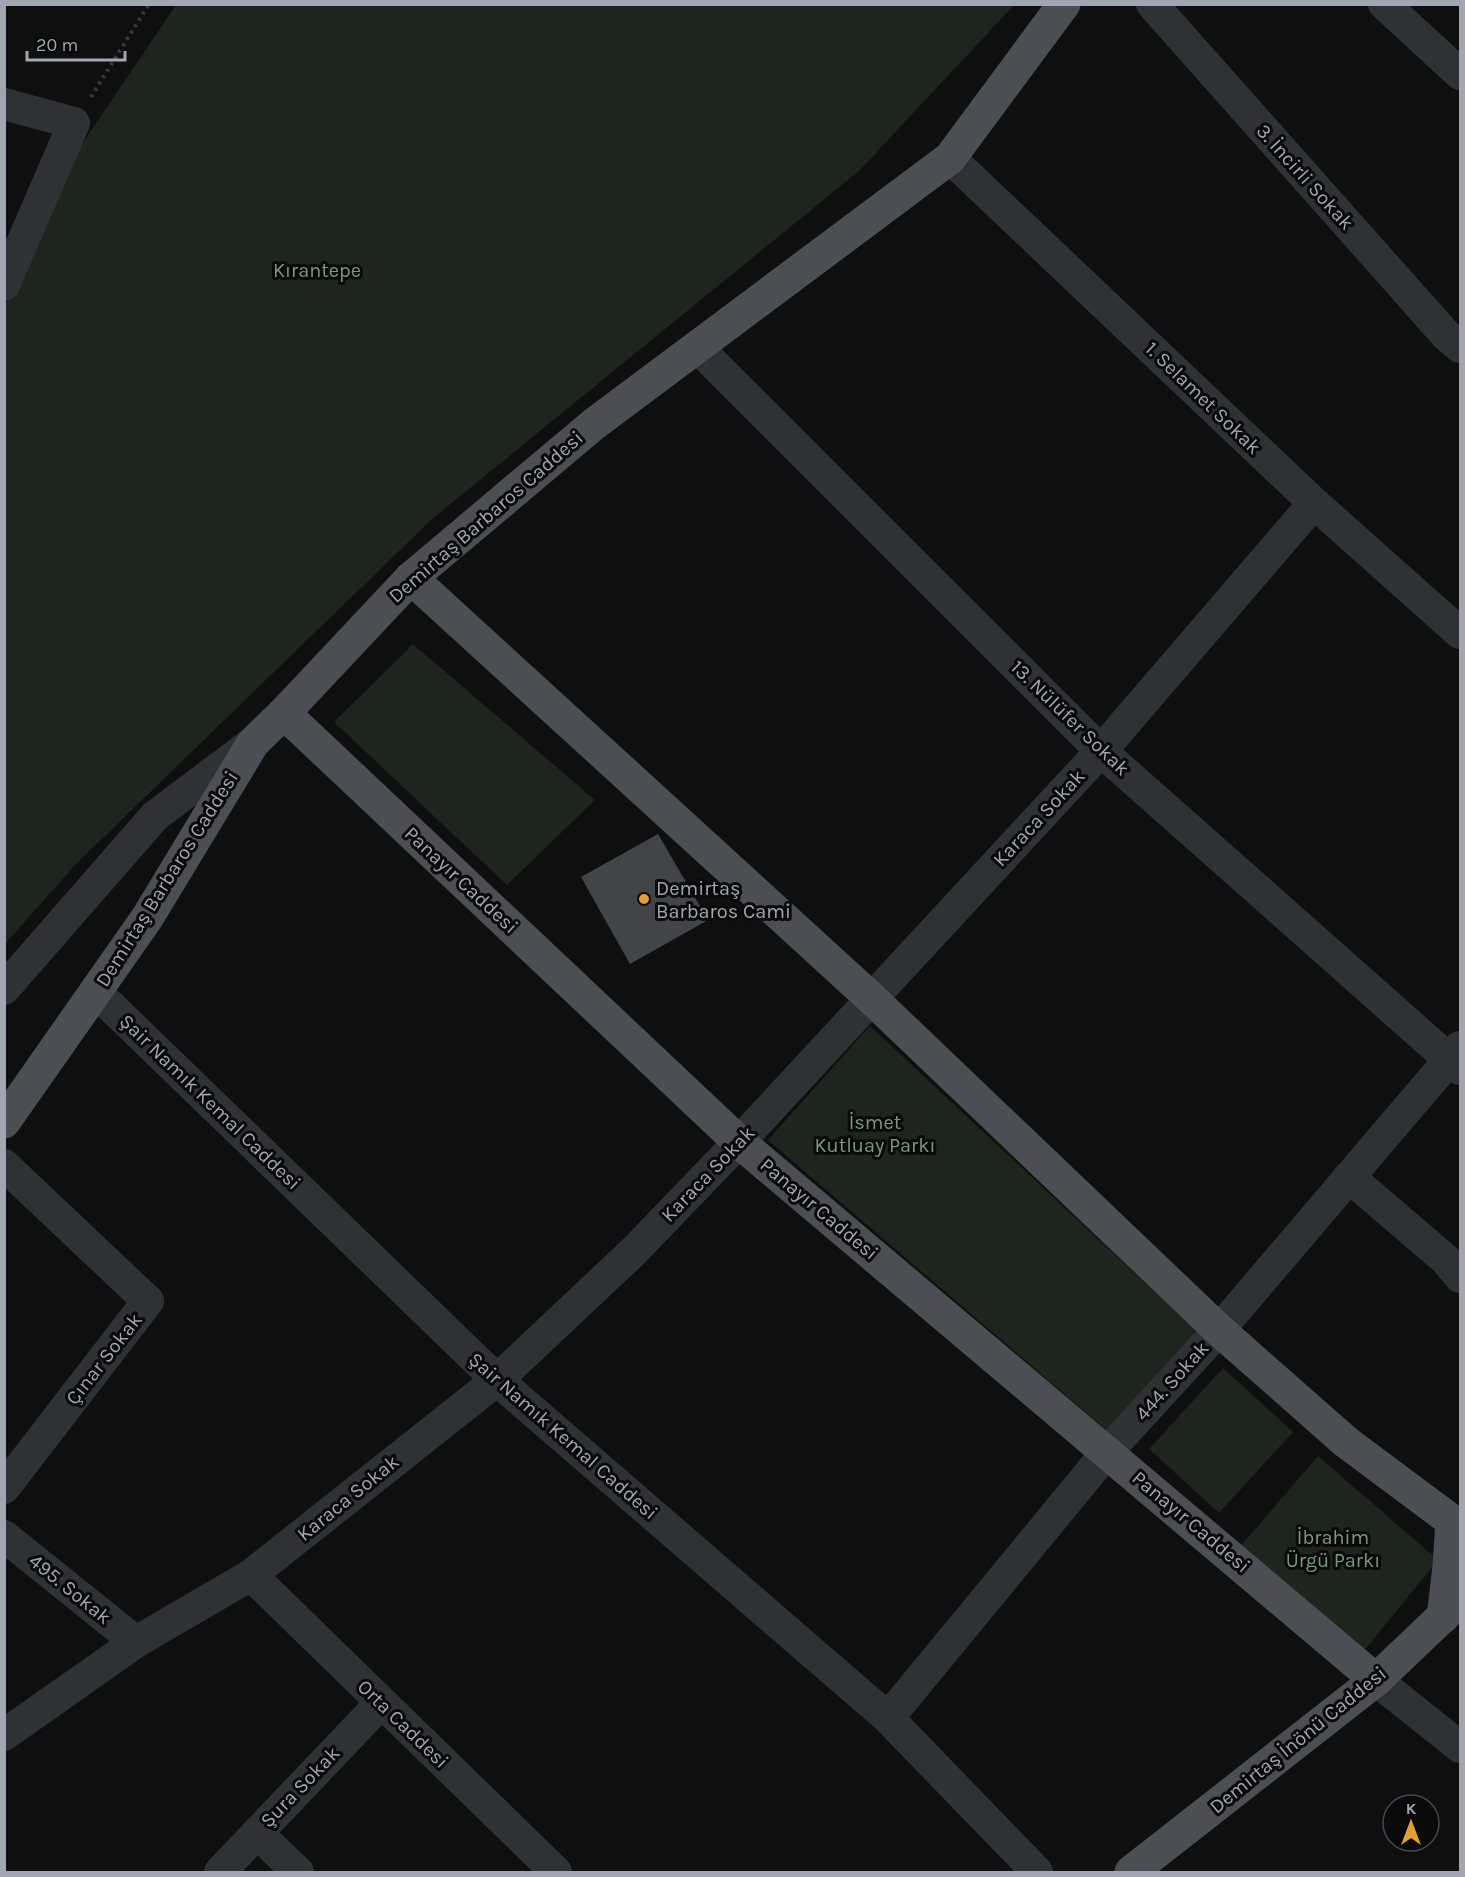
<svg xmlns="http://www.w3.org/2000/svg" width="1465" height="1877" viewBox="0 0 1465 1877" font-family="Karla,sans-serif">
	<rect width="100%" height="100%" fill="#0f0f10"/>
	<g fill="#1e241e">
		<path d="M176,5h838l-155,166 -427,348 -356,345 -71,80v-636l31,-96z"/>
		<path d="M413,644l182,156 -88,85 -173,-163z"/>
		<path d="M870,1026l332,310 -91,98 -343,-294z"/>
		<path d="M1223,1368l70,64 -74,81 -70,-64z"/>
		<path d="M1318,1456l120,104 -75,92 -124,-104z"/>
	</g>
	<path fill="#434448" d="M658,834l50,86 -78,44 -49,-87z"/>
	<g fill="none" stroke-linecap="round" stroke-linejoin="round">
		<path stroke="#36383c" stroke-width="4" stroke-dasharray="3 4.5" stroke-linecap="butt" d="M91,97l58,-93"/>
		<g stroke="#303135" stroke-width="32">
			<path d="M1152,4l294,331 14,12"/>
			<path d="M1384,4l76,70"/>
			<path d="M4,104l70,19 -70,162"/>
			<path d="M950,158l364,345 146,130"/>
			<path d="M698,348l403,403 359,318"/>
			<path d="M4,989l151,-173 97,-73"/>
			<path d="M96,992l401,388 391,338 149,154"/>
			<path d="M4,1165l144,136 -144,187"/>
			<path d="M1349,1177l96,82 15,18"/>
			<path d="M4,1536l132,106"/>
			<path d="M251,1575l305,297"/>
			<path d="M1376,1680l84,67"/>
			<path d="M888,1718l220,-267 111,-121 241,-283"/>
			<path d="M4,1735l132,-93 115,-67 246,-195 137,-129 105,-109 362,-391 213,-248"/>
			<path d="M257,1833l41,39"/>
			<path d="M220,1872l161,-169"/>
		</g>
		<g stroke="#4c4e53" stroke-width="33">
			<path d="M411,578l460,420 348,332 127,112 106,79 8,3"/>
			<path d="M284,713l455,429 637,538"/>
			<path d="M4,1122l143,-204 106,-175 31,-30 127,-135 183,-154 356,-266 114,-154"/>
			<path d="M1443,1617l6,-50 3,-46"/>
			<path d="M1131,1872l245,-192 84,-80"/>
		</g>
	</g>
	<circle fill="#e29f35" stroke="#0a0a0b" stroke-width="2" cx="644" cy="899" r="6"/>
	<g text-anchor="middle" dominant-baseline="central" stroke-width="6" stroke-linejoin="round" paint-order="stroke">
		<g font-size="20" fill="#a1a6b0" stroke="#0a0a0b">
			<text transform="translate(1305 177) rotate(48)">3. İncirli Sokak</text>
			<text transform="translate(1203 398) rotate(44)">1. Selamet Sokak</text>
			<text transform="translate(486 517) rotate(-41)">Demirtaş Barbaros Caddesi</text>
			<text transform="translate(1070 718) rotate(44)">13. Nülüfer Sokak</text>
			<text transform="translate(1039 818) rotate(-47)">Karaca Sokak</text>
			<text transform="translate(167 879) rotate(-58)">Demirtaş Barbaros Caddesi</text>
			<text transform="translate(461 880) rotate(43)">Panayır Caddesi</text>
			<text transform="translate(210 1102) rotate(44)">Şair Namık Kemal Caddesi</text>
			<text transform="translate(708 1174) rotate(-46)">Karaca Sokak</text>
			<text transform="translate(819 1209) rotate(40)">Panayır Caddesi</text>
			<text transform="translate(104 1359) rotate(-52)">Çınar Sokak</text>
			<text transform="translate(1172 1381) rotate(-48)">444. Sokak</text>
			<text transform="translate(563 1436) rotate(41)">Şair Namık Kemal Caddesi</text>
			<text transform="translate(348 1498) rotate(-39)">Karaca Sokak</text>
			<text transform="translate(1191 1522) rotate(40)">Panayır Caddesi</text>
			<text transform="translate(70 1589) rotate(39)">495. Sokak</text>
			<text transform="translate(403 1724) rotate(44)">Orta Caddesi</text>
			<text transform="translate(1298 1740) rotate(-39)">Demirtaş İnönü Caddesi</text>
			<text transform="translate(300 1787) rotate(-46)">Şura Sokak</text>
		</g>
		<g font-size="20" fill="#799a79" stroke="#0a0a0b">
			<text x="317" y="270">Kırantepe</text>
			<text x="875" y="1122">İsmet<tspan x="875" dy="23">Kutluay Parkı</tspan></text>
			<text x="1333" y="1537">İbrahim<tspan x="1333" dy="23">Ürgü Parkı</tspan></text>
		</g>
		<g font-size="20" fill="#a1a6b0" stroke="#0a0a0b" text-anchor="start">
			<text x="656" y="888">Demirtaş<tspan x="656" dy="23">Barbaros Cami</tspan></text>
		</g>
	</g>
	<rect width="1465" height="1877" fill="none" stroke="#a1a6b0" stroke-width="12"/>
	<g transform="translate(1411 1823)"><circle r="28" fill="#0a0a0b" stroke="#46484d" stroke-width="1.5"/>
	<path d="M0-4.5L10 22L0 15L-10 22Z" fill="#e29f35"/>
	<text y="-9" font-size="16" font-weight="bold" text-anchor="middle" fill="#a1a6b0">K</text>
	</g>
	<path d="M27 51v9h98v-9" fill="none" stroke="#a1a6b0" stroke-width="3"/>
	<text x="36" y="51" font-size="18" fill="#a1a6b0" stroke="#0a0a0b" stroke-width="4.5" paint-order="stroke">20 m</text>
</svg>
